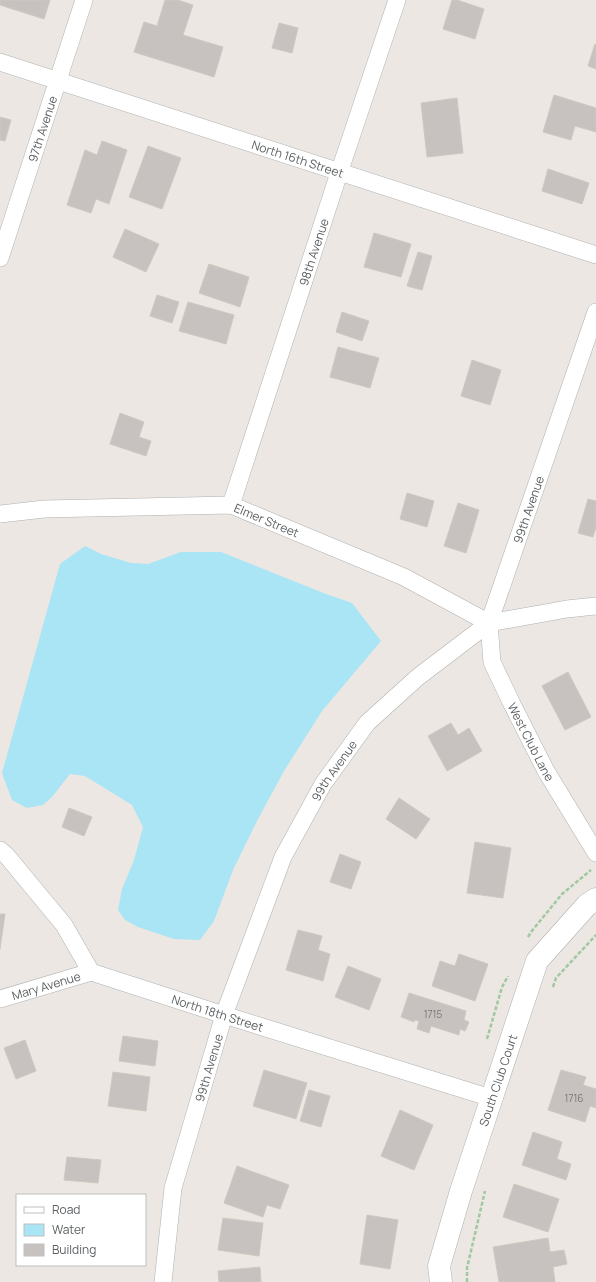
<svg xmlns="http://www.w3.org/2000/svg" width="596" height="1282" viewBox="0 0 596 1282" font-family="Manrope,sans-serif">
	<rect width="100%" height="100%" fill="#ece7e2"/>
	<path fill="#a9e5f5" d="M85,546l16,8 30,9 17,1 33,-12h40l105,42 26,9 29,38 -59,70 -38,60 -26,48 -25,51 -19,51 -14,19 -26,-1 -36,-12 -13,-7 -7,-10 4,-21 12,-29 9,-33 -11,-22 -47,-29 -15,-2 -18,23 -9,8 -16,3 -15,-8 -10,-27 58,-209z"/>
	<g fill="#c7c2bf" stroke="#cfc8c1">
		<path d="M0,0h50l-6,19 -44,-14z"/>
		<path d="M165,0h13l15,5 -10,30 40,12 -9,30 -80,-25 10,-30 13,4z"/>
		<path d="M452,0h5l27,9 -9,30 -32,-10z"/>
		<path d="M279,23l19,5 -6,25 -20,-5z"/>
		<path d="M595,44h1v25l-8,-3z"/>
		<path d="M554,95l42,13v24l-21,-6 -4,14 -28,-8z"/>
		<path d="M457,98l6,55 -36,4 -6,-54z"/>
		<path d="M0,117l11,3 -6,21 -5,-1z"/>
		<path d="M102,141l25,9 -18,54 -13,-5 -5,14 -24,-8 18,-55 12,5z"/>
		<path d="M148,146l33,12 -19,51 -33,-12z"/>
		<path d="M548,169l41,14 -7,21 -40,-13z"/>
		<path d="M125,229l34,15 -13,28 -33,-15z"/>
		<path d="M374,233l37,11 -10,33 -37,-10z"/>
		<path d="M418,252l14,4 -10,34 -15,-4z"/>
		<path d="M209,264l40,13 -9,30 -41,-14z"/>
		<path d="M157,295l22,7 -7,21 -22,-7z"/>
		<path d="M188,302l46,13 -8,29 -47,-13z"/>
		<path d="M342,312l27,9 -7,20 -26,-9z"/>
		<path d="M338,347l41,11 -9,30 -40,-11z"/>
		<path d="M472,360l29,10 -11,35 -29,-9z"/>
		<path d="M120,413l24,9 -5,15 12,4 -5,15 -36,-12z"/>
		<path d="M407,493l27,8 -7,26 -27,-8z"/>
		<path d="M588,499l8,2v26l-3,10 -15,-4z"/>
		<path d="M458,503l21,7 -13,43 -22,-7z"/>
		<path d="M568,672l23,45 -26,13 -23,-44z"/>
		<path d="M451,723l7,12 11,-7 13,23 -35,20 -19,-35z"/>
		<path d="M399,798l31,21 -14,20 -30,-20z"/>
		<path d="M69,808l23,9 -8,19 -22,-9z"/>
		<path d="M475,842l36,6 -8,50 -36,-5z"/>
		<path d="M340,854l21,8 -10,27 -21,-7z"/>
		<path d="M0,914h5l-5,35z"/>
		<path d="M298,930l24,6 -4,14 12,4 -7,27 -37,-11z"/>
		<path d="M459,954l29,10 -13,37 -43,-15 8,-25 15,5z"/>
		<path d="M348,966l33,13 -12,31 -34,-13z"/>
		<path d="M409,993l57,18 -2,9 5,2 -4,9 -5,-2 -1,6 -28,-9 -2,7 -12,-4 2,-8 -4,-1 -1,2 -13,-5z"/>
		<path d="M123,1036l35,5 -3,25 -36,-5z"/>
		<path d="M25,1040l11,31 -20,8 -12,-31z"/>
		<path d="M264,1070l43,13 -11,36 -43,-13z"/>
		<path d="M561,1070l25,7 -3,8 13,4v19l-6,-2 -5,16 -37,-12z"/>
		<path d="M113,1072l37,5 -4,34 -38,-5z"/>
		<path d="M309,1090l21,6 -9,31 -21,-6z"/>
		<path d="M400,1110l33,15 -19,45 -33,-14z"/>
		<path d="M533,1132l29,10 -5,17 14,5 -5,16 -44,-15z"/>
		<path d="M67,1157l34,3 -3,23 -34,-3z"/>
		<path d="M237,1166l52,19 -9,24 -13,-4 -4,12 -39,-14z"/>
		<path d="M514,1184l45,15 -11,33 -45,-15z"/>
		<path d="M367,1215l31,5 -8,49 -30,-5z"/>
		<path d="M223,1218l40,5 -4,33 -41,-6z"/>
		<path d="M548,1238l2,14 14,-2 3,14 -14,3 2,15h-56l-6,-35z"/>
		<path d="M260,1267l1,15h-42l-1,-11z"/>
	</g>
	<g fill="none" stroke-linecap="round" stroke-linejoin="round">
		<g stroke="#aeb1b3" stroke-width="18">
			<g id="street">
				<path id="s1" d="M0,62l596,193"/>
				<path id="s2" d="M0,258l84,-258"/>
				<path id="s3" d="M231,505l108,-332 58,-173"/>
				<path id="s4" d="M0,514l44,-5 187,-4 173,72 85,46"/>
				<path id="s5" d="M489,623l3,39 20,42 34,67 50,82"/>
				<path d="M489,623l78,-14 29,-3"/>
				<path id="s6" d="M0,850l6,5 58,70 27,47 133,43 267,83"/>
				<path id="s7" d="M0,999l91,-27"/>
				<path id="s8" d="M163,1282l10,-94 51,-173 59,-158 40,-73 44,-61 51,-46 71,-54 107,-311"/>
			</g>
		</g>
		<g stroke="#adb1b4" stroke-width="23">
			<g id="secondary">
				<path id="s9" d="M441,1282l-2,-16 22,-75 76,-230 50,-56 9,-6"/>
			</g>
		</g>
		<g stroke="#a0c8a1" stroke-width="2.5" stroke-dasharray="4 2" stroke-linecap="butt">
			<path d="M528,937l3,-5 31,-38 29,-24"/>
			<path d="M553,987l3,-9 40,-43"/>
			<path d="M487,1039l15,-52 6,-11"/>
			<path d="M467,1282v-14l18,-77"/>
		</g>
		<use href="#street" stroke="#fff" stroke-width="17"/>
		<use href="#secondary" stroke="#fff" stroke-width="22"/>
	</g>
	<g text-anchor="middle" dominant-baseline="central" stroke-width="3" stroke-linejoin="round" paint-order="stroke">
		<g font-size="10" fill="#767878">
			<text x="433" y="1014">1715</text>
			<text x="574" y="1098">1716</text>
		</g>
		<g font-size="12" fill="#5b5f61" stroke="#fff">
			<text stroke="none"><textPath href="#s2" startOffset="136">97th Avenue</textPath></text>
			<text stroke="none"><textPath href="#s1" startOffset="313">North 16th Street</textPath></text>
			<text stroke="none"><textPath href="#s3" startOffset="266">98th Avenue</textPath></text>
			<text stroke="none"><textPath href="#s8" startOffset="880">99th Avenue</textPath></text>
			<text stroke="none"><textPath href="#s4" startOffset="270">Elmer Street</textPath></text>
			<text stroke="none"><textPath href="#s5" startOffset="128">West Club Lane</textPath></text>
			<text stroke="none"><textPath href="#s8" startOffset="544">99th Avenue</textPath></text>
			<text stroke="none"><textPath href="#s7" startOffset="48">Mary Avenue</textPath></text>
			<text stroke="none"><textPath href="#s6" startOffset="286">North 18th Street</textPath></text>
			<text stroke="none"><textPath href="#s8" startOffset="220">99th Avenue</textPath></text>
			<text stroke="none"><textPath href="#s9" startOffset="211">South Club Court</textPath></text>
		</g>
	</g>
	<rect x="16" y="1194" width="130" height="72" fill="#ffffff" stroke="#bdbfc0"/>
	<rect x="24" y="1207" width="20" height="6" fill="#ffffff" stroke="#bdbfc0"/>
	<text x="52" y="1214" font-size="12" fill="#5b5f61">Road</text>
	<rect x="24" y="1224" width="20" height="12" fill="#a9e5f5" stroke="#bdbfc0"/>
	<text x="52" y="1234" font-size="12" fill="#5b5f61">Water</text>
	<rect x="24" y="1244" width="20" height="12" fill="#c7c2bf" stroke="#bdbfc0"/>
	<text x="52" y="1254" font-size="12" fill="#5b5f61">Building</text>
</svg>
